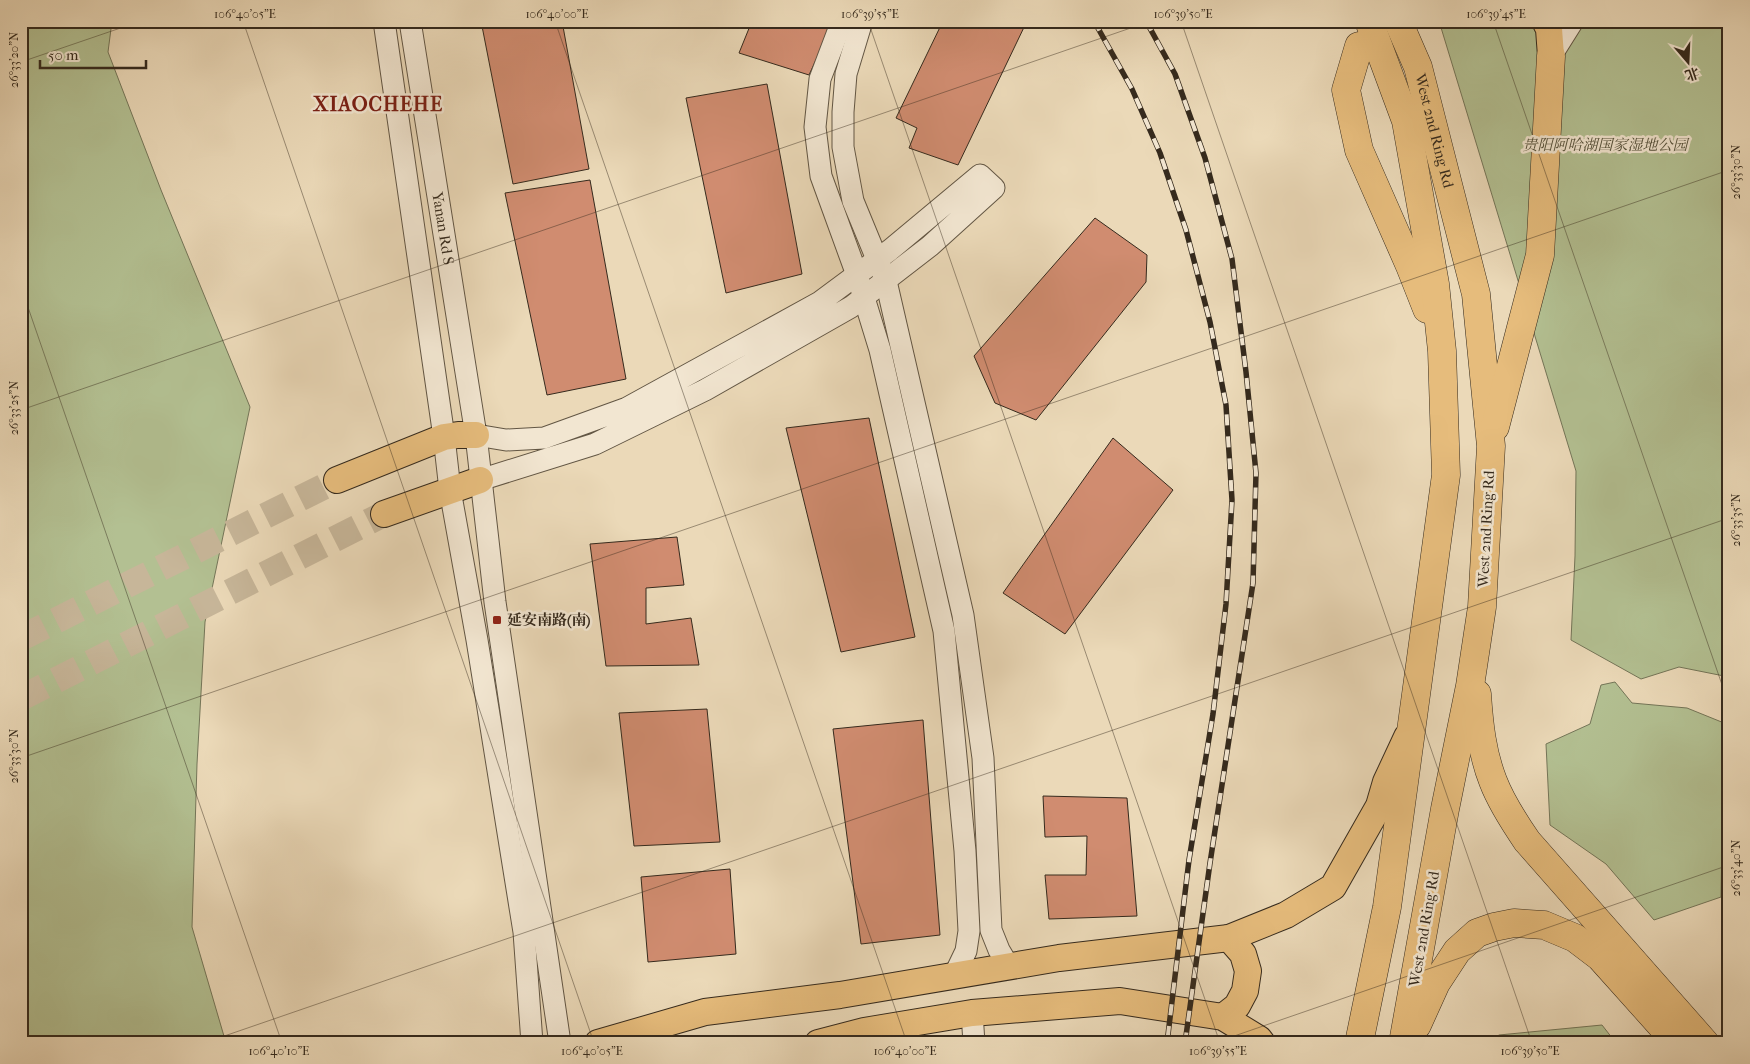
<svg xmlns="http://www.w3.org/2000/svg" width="1750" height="1064" viewBox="0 0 1750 1064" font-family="'IM FELL French Canon','Noto Serif SC',serif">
	<rect width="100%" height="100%" fill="#ebd9b8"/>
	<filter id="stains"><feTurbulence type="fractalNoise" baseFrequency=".004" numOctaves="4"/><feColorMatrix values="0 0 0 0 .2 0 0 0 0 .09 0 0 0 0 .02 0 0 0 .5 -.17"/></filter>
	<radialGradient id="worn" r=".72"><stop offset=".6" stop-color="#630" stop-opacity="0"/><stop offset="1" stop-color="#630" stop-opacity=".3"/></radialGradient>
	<g fill="#b3c092" stroke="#747558">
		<path d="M21,21h91l-4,31 53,138 89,217 -45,215 -8,142 -5,163 34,116h-205z"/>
		<path d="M1439,21h290v656l-50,-10 -38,12 -70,-39 4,-84 1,-85z"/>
		<path d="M1615,682l17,21 55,5 42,17v61l-7,49 -1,62 -67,23 -48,-56 -56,-39 -4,-81 44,-20 11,-39z"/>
		<path d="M1602,1025l14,18h-129l12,-8z"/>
	</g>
	<g fill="#d08c70" stroke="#352a1d">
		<path d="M481,21h81l27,148 -76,15z"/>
		<path d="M752,21h82l-25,54 -70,-22z"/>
		<path d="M943,21h84l-69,144 -49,-17 8,-20 -21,-10z"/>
		<path d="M767,84l35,190 -76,19 -40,-195z"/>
		<path d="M590,180l36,199 -79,16 -42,-202z"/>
		<path d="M1095,218l52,37 -1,27 -110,138 -41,-17 -21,-47z"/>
		<path d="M869,418l46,219 -74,15 -55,-224z"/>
		<path d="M1113,438l60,52 -108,144 -62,-41z"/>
		<path d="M677,537l7,48 -38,3v36l45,-6 8,47 -93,1 -16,-122z"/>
		<path d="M707,709l13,133 -86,4 -15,-133z"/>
		<path d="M923,720l17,215 -79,9 -28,-215z"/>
		<path d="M1043,796l84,2 10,118 -88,3 -4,-44h41l1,-39 -42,1z"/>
		<path d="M730,869l6,85 -88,8 -7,-85z"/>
	</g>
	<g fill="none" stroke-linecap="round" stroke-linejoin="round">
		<g stroke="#c7b699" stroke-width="26" stroke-dasharray="26 13" stroke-linecap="butt">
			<path d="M21,638l316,-158"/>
			<path d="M21,698l363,-184"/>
		</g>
		<g stroke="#625644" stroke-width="23">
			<g id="minor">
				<path d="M384,21l60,416 6,53 27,150 47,292 8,111"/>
				<path id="s1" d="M410,21l66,414 19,167 65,441"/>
				<path d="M842,21l-22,58 -5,48 6,49 36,99 23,75 64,281 21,220 4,80 -3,20 -12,25"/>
				<path d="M862,21l-16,53 -3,38v35l10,54 33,80 77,334 20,143 8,172 8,20 10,17"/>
				<path d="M1551,56l22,-35"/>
				<path d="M476,435l30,5 38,-2 83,-30 193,-106 70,-52 90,-75 14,13 -64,58 -79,61 -146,83 -110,54 -115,36"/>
				<path d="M972,1013l2,30"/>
			</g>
		</g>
		<g stroke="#352a1d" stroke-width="28">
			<g id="major">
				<path d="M1545,21l4,8 2,27"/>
				<path d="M337,480l107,-43 14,-2h18"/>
				<path d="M384,514l96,-34"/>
				<path d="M1223,1017l14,-11 8,-15 3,-20 -5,-17 -14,-16"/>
				<path d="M598,1043l107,-31 135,-17 219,-37 170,-20 57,-23 47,-28 46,-81 7,-24 21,-45"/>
				<path d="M818,1043l46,-12 108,-18 148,-12 103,16 36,22 3,4"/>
			</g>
		</g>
		<g stroke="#352a1d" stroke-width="29">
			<g id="highway">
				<path id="s2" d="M1398,21l20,46 58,227 15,152 -9,161 -12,79 -25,123 -42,234"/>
				<path d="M1359,46l-13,44 13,60 51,116 17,43"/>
				<path d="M1495,427l45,-172 11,-199"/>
				<path d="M1477,694c2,30 5,59 16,87 8,21 21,41 34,60l178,202"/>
				<path d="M1417,1025l19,-42 21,-32 20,-18 17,-6 20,-4 30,2 31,13 25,19 77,86"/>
				<path d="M1359,1043l28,-136 59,-432 -4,-124 -7,-67 -29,-163 -37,-100"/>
			</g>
		</g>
		<use href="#minor" stroke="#f2e6d1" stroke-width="21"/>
		<use href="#major" stroke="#e6bc7c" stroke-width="26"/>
		<use href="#highway" stroke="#e6bc7c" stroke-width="28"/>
		<g stroke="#352a1d" stroke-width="5.5">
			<g id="rail">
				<path d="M1094,21l38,68 28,64 26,77 24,92 16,83 6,95 -6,104 -13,110 -24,146 -22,183"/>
				<path d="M1146,21l29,53 30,84 27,101 14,113 10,101 -3,110 -43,280 -25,180"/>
			</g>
		</g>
		<use href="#rail" stroke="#f2e6d1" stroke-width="4" stroke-dasharray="11" stroke-linecap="butt"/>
	</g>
	<path fill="none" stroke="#352a1d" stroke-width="1" stroke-opacity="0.45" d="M243,21l351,1022M555,21l352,1022M868,21l352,1022M1181,21l351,1022M1493,21l236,684M21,62l120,-41M21,287l261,756M21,410l1130,-389M21,758l1708,-588M204,1043l1525,-525M1214,1043l515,-178"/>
	<rect fill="#8f2418" stroke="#f2e6d1" stroke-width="2" x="492" y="615" width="10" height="10" rx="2.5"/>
	<g text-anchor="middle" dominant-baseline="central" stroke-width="5" stroke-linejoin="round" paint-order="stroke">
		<g font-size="15" fill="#352a1d" stroke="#f2e6d1">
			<text stroke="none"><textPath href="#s2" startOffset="116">West 2nd Ring Rd</textPath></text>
			<text stroke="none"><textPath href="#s1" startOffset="210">Yanan Rd S</textPath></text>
			<text transform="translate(1486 529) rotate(-87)">West 2nd Ring Rd</text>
			<text transform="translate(1424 929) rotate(-80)">West 2nd Ring Rd</text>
		</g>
		<g font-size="15" font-style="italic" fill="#54503a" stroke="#f2e6d1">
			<text x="1605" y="145">贵阳阿哈湖国家湿地公园</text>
		</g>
		<g font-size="15" font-weight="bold" fill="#352a1d" stroke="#f2e6d1" text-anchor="start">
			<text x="507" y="620">延安南路(南)</text>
		</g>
		<g font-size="20" font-weight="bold" letter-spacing="1" fill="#7a1f14" stroke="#f2e6d1">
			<text x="378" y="104">XIAOCHEHE</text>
		</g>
	</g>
	<rect width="1750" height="1064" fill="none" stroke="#ebd9b8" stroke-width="55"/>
	<g transform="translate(1688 62) rotate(161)" stroke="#f2e6d1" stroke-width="4" paint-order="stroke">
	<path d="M0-4L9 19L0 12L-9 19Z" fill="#352a1d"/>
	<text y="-8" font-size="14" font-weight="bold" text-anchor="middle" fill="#352a1d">北</text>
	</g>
	<path d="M40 60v8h106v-8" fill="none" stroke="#352a1d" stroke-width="2.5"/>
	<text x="48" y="60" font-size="15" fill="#352a1d" stroke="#f2e6d1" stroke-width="4" paint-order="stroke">50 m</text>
	<rect x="28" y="28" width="1694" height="1008" fill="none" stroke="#352a1d" stroke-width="2"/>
	<g font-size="12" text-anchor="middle" fill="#352a1d">
		<text x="245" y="18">106°40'05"E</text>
		<text x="557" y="18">106°40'00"E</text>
		<text x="870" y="18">106°39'55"E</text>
		<text x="1183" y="18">106°39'50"E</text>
		<text x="1496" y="18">106°39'45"E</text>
		<text transform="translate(14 60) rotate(-90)" y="4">26°33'20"N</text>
		<text transform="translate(1736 172) rotate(-90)" y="4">26°33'30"N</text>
		<text transform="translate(14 408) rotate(-90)" y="4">26°33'25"N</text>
		<text transform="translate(1736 520) rotate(-90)" y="4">26°33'35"N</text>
		<text transform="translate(14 756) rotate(-90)" y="4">26°33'30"N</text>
		<text transform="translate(1736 868) rotate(-90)" y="4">26°33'40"N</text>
		<text x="279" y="1055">106°40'10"E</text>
		<text x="592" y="1055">106°40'05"E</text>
		<text x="905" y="1055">106°40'00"E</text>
		<text x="1218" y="1055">106°39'55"E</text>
		<text x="1530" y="1055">106°39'50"E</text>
	</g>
	<rect width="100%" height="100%" filter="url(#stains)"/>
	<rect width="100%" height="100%" fill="url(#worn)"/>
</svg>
